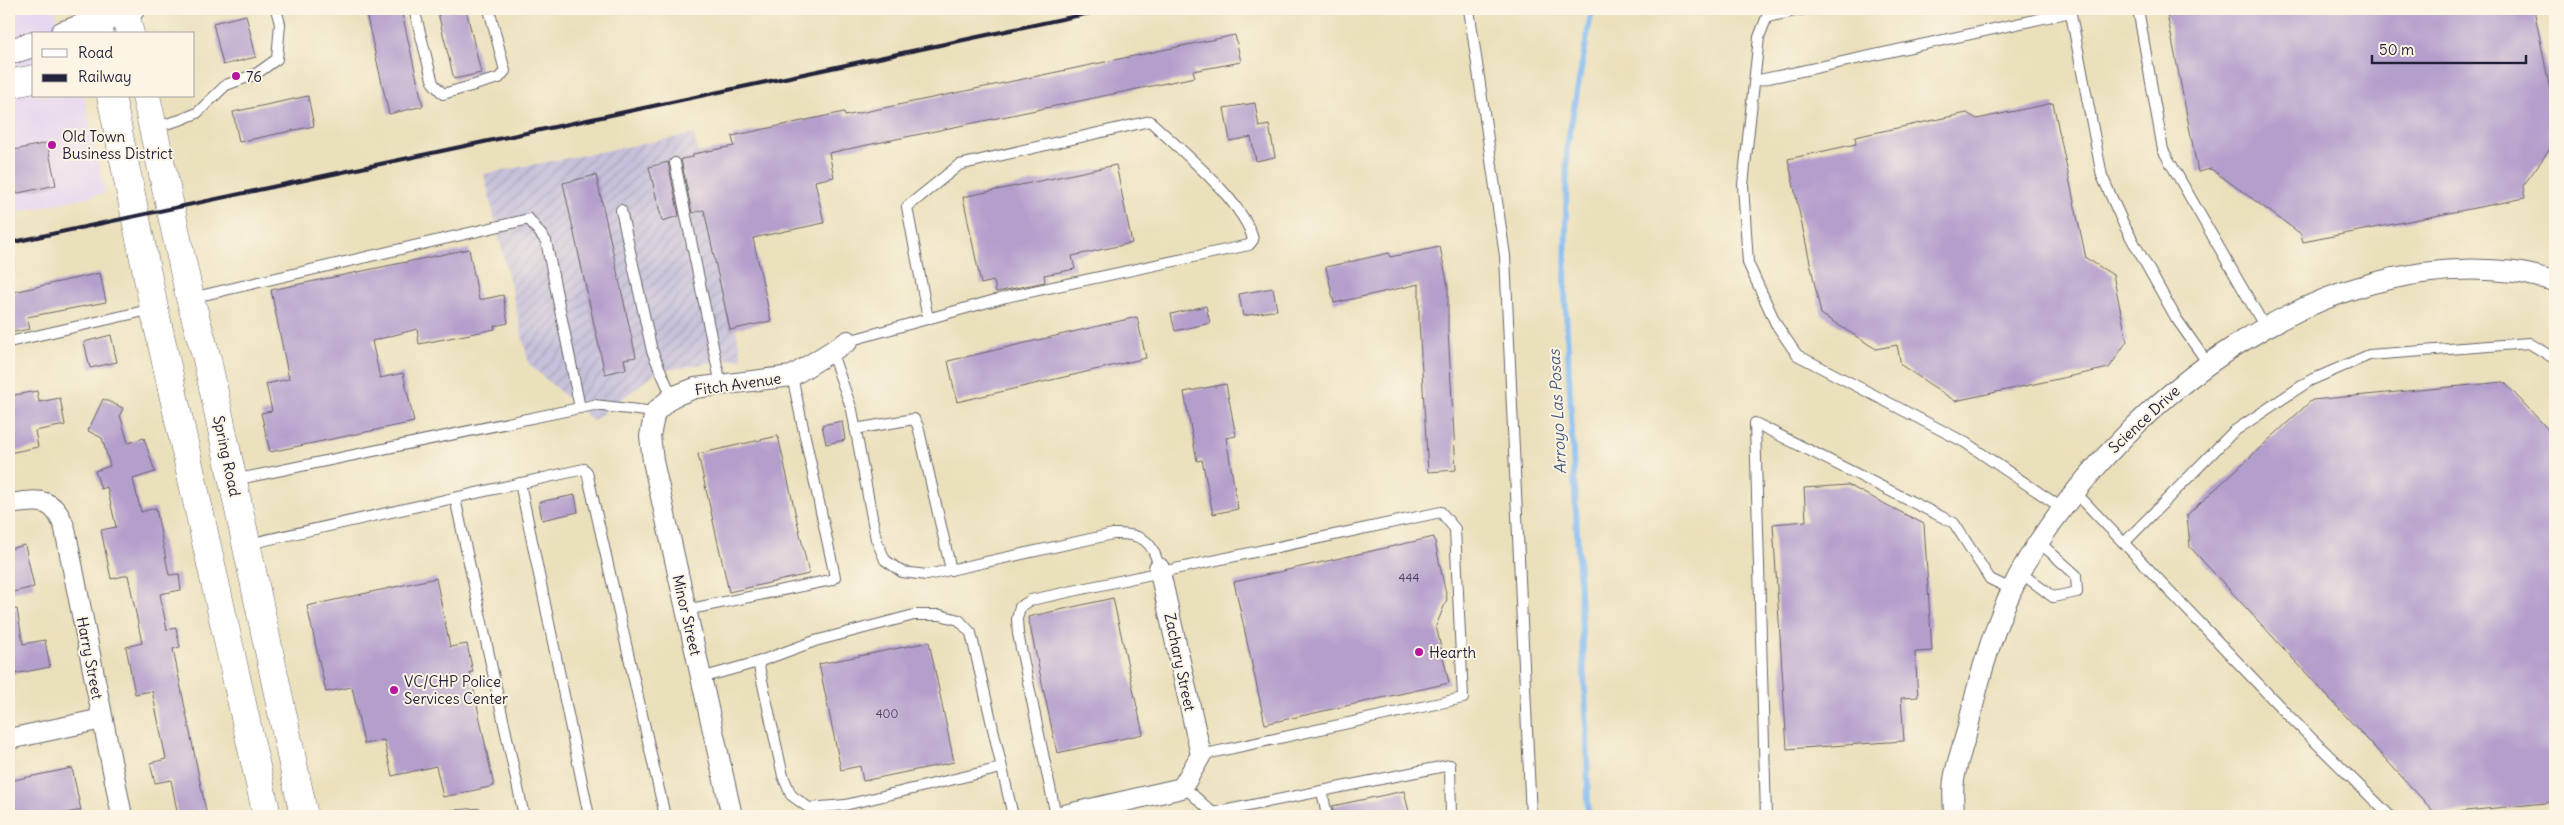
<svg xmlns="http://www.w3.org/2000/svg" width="2564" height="825" viewBox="0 0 2564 825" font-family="Delius,sans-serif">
	<defs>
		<pattern id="industrial-furrows" width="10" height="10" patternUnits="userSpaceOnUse" patternTransform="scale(1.25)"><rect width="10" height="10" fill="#c6c0da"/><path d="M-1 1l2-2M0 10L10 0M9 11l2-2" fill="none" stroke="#aaa5bc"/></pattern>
	</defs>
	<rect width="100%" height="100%" fill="#fcf5e5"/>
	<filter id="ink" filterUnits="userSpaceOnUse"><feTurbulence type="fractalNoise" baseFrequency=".02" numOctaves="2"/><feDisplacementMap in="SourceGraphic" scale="10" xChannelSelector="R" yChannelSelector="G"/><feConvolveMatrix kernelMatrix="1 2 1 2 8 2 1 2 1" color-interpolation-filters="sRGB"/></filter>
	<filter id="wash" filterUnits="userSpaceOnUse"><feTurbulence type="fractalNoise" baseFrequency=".0096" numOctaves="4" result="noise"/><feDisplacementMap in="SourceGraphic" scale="20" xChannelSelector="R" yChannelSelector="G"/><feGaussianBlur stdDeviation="1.12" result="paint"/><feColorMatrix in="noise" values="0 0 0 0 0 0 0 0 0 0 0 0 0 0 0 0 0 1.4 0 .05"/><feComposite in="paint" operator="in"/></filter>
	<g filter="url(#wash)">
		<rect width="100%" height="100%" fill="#ebe0bc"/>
		<path fill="#e4d3f2" d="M9,9h46l6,25h-27v62h50l21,97 -96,21z"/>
		<path fill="url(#industrial-furrows)" d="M694,134l48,224 -84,13 -65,50 -64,-57 -45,-190z"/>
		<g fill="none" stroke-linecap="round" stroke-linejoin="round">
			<path stroke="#83bbf3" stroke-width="6" d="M1588,816l-1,-84 -22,-439 2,-146 25,-138"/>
		</g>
		<g id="blocks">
			<g fill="#b49ecc">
				<path d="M365,9h36l22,97 -34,8z"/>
				<path d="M437,9h29l15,64 -27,6z"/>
				<path d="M2166,9h368l21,106v33l-5,1 -27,37 2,12 -222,44 -2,-8 -90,-65 -13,3z"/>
				<path d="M246,15l10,42 -33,8 -10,-42z"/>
				<path d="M1235,35l6,27 -48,9 2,6 -366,76 5,24 -19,4 9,42 -71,15 18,83 -41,9 -26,-120 -12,3 -11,-54 12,-2v-3l41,-8 -2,-10 112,-24 1,4z"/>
				<path d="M308,96l6,30 -75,16 -6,-30z"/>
				<path d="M1255,103l4,24 10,-2 6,32 -19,4 -5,-24 -21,4 -6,-33z"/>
				<path d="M2053,103l33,155 27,17 14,66 -18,27 -154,33 -54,-36 -4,-20 -21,4 -55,-35 -33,-155 68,-15 -1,-7 112,-24 10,6z"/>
				<path d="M47,143l9,42 -47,10v-44z"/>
				<path d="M668,162l11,54 -17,5 -13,-54z"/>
				<path d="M1116,165l16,78 -60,13 3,13 -31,6 1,7 -49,10 -2,-11 -13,3 -18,-87z"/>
				<path d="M596,175l40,182 -12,2 2,10 -21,5 -42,-191z"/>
				<path d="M1440,247l8,39v45l8,139 -28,2 -9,-150v-38l-85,19 -8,-36 63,-14 1,4z"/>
				<path d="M469,249l10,51 24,-5 5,28 -14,3 1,3 -76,15 -2,-15 -45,12 8,37 23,-5 11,49 -144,30 -9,-39 11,-2 -6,-27 23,-5 -18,-89z"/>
				<path d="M100,273l6,29 -79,15 3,12 -21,4v-40z"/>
				<path d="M1273,288l4,22 -34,6 -4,-22z"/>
				<path d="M1206,306l4,17 -35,8 -4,-17z"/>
				<path d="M1137,317l9,41 -189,44 -9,-41z"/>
				<path d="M111,335l6,27 -27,6 -6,-26z"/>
				<path d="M2504,382l51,55v365l-119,12 -246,-267 -3,-32 125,-115z"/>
				<path d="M1226,384l10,52 -10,2 12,71 -25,5 -11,-54 -5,1 -13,-69z"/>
				<path d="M37,391l2,11 21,-4 5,27 -30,6 3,16 -29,6v-57z"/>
				<path d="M103,399l20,9 -3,7 8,28 16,-5 11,34 -22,7 8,33 15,-4 13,67 10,-1 2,16 -21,4 7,36 9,-2 4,19 -7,2 34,167h-29l-7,-36 -16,3 -5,-20 16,-4 -14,-68 -17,3 -9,-47 16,-4 -14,-68 -17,4 -10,-49 15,-3 -9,-40 -6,2 -6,-18 15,-5 -8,-28 -14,-7z"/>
				<path d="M842,421l3,19 -19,4 -4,-19z"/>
				<path d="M778,436l31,138 -80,18 -31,-138z"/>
				<path d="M1848,485l76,39 8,127 -17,1 3,45 -17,1 3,43 -117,8 -14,-225 33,-3 -2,-33z"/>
				<path d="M575,495l3,17 -36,8 -3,-18z"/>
				<path d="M1434,537l13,62 -11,27 13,57 -184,41 -31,-142z"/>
				<path d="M25,545l9,42 -25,6v-44z"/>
				<path d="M436,578l14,69 17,-3 6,28h-3l24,114 -51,11 -7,-31 -44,10 -8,-36 -20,4 -12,-57 -26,5 -19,-86z"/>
				<path d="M1113,598l30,136 -86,19 -29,-136z"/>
				<path d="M17,609l6,35 22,-4 5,27 -41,8v-65z"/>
				<path d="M929,642l25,120 -91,19 -3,-15 -19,4 -22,-106z"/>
				<path d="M72,768l9,42 -19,4v2h-53v-35z"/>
				<path d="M1404,791l6,25h-76l-2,-10z"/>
			</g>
		</g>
	</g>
	<g filter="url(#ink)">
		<use href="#blocks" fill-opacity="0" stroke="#686468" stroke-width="1"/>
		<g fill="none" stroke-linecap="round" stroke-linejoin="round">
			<g stroke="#686468" stroke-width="12">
				<g id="service">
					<path d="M414,9l19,74 10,11 56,-16 6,-7 -16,-62"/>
					<path d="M1469,9l36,247 26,560"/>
					<path d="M1770,9l-11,28 -16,148 5,78 28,61 21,31 169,88 97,66"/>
					<path d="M2070,9l32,167 22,49 52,93 33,47"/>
					<path d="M2138,9l25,141 103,179"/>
					<path d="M1767,17l38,-8"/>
					<path d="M1755,81l316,-69"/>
					<path d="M155,127l25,-7 17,-7 29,-28 30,-11 21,-15 3,-35 -4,-15"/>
					<path d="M675,163l46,222"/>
					<path d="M621,210l31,141 20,46"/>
					<path d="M191,298l338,-79 17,22 34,167"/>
					<path d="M848,341l158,-44 243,-52 4,-5c-8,-38 -74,-91 -103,-119l-191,44 -52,42 21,112"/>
					<path d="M9,342l144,-33"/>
					<path d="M831,351l21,59 24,129 9,21 17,12 25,3 186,-41c28,-1 40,6 46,34"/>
					<path d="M855,429l59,-10 4,7 33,144"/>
					<path d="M234,480l360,-75 61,7"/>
					<path d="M520,483l69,333"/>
					<path d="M2075,492l212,222 103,102"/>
					<path d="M455,498l69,318"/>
					<path d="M2124,543l109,-111 76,-51 60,-26 160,-12 26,16"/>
					<path d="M248,544l336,-75 3,3 78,344"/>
					<path d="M2021,573l32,24 24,-5 -1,-17 -37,-33"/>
					<path d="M686,610l145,-30 4,-3 -43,-201"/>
					<path d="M758,662l25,114 8,19 18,13 36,-3 156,-37"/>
					<path d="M701,678l57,-16 57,-21 99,-26h26l19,5 12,13 42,183"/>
					<path d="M1183,786l30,27 1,3"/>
					<path d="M1322,791l5,25"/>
					<path d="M1213,813l237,-48 1,51"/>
					<path d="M446,816l31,-2 1,2"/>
					<path d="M1056,816l-38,-182 -1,-15 3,-12 11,-7 410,-88 14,17 8,169 -262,57"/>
					<path d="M1766,816l-11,-393 199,100 36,56 23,11"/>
				</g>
			</g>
			<g stroke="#686468" stroke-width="22">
				<g id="minor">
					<path d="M9,504c30,-4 45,-8 56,25l57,287"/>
					<path d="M9,739l93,-20"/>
					<path d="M732,816l-79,-355 -3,-25 5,-24 17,-15 23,-9 97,-12 56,-35"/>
					<path d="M1060,816l122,-28 19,-33 -42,-187"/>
					<path d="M1954,816c0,-11 -2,-25 0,-36 3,-21 12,-41 16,-62 13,-57 32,-119 64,-169 100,-155 286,-301 481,-277 14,2 27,6 40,9"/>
				</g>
			</g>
			<g stroke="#686468" stroke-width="27">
				<g id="tertiary">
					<path d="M63,34l69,-25"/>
					<path d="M9,52l25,-8"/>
				</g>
			</g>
			<g stroke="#686468" stroke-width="29">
				<g id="secondary">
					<path d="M94,9l5,25"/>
					<path d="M124,9l6,25"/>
					<path d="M9,84l25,-5"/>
					<path d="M111,96l43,212 113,508"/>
					<path d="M146,96l44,202 17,61 97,457"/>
				</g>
			</g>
			<use href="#service" stroke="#fff" stroke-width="10"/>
			<use href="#minor" stroke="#fff" stroke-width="20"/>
			<use href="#tertiary" stroke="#fff" stroke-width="25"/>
			<use href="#secondary" stroke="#fff" stroke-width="28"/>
			<path stroke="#22223b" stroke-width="4" d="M9,243l1100,-234"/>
		</g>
	</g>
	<g fill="#b5179e" stroke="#fcf5e5" stroke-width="2">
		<circle cx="236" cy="76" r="5"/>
		<circle cx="52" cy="145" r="5"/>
		<circle cx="1419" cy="652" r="5"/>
		<circle cx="394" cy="690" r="5"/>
	</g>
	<g text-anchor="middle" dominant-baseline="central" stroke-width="4" stroke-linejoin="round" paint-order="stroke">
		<g font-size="12" fill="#46415f">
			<text x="1409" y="577">444</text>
			<text x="887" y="713">400</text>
		</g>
		<g font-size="15" fill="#22223b" stroke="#fcf5e5" text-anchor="start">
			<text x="246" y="76">76</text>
			<text x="62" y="136">Old Town<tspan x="62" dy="17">Business District</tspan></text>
			<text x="1429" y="652">Hearth</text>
			<text x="404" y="681">VC/CHP Police<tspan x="404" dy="17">Services Center</tspan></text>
		</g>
		<g font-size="15" fill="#22223b" stroke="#fcf5e5">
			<text transform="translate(738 384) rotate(-8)">Fitch Avenue</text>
			<text transform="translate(2144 419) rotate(-43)">Science Drive</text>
			<text transform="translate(227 456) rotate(78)">Spring Road</text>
			<text transform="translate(687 615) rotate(77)">Minor Street</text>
			<text transform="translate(90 658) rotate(79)">Harry Street</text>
			<text transform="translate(1180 662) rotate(78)">Zachary Street</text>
		</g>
		<g font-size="16" font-style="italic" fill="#44587b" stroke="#fcf5e5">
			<text transform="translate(1557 412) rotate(-93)">Arroyo Las Posas</text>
		</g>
	</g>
	<rect width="2564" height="825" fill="none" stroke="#fcf5e5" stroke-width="30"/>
	<rect x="32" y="32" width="162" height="65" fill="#fcf5e5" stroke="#a5a1a1"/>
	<rect x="42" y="49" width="25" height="8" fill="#ffffff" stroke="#a5a1a1"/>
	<text x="78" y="58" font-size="15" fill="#22223b">Road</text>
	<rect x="42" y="74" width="25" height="8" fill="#22223b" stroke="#a5a1a1"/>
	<text x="78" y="82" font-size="15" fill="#22223b">Railway</text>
	<path d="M2372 55v8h154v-8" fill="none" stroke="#22223b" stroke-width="2.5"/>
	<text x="2379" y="55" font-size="15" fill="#22223b" stroke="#fcf5e5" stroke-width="4" paint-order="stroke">50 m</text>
</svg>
